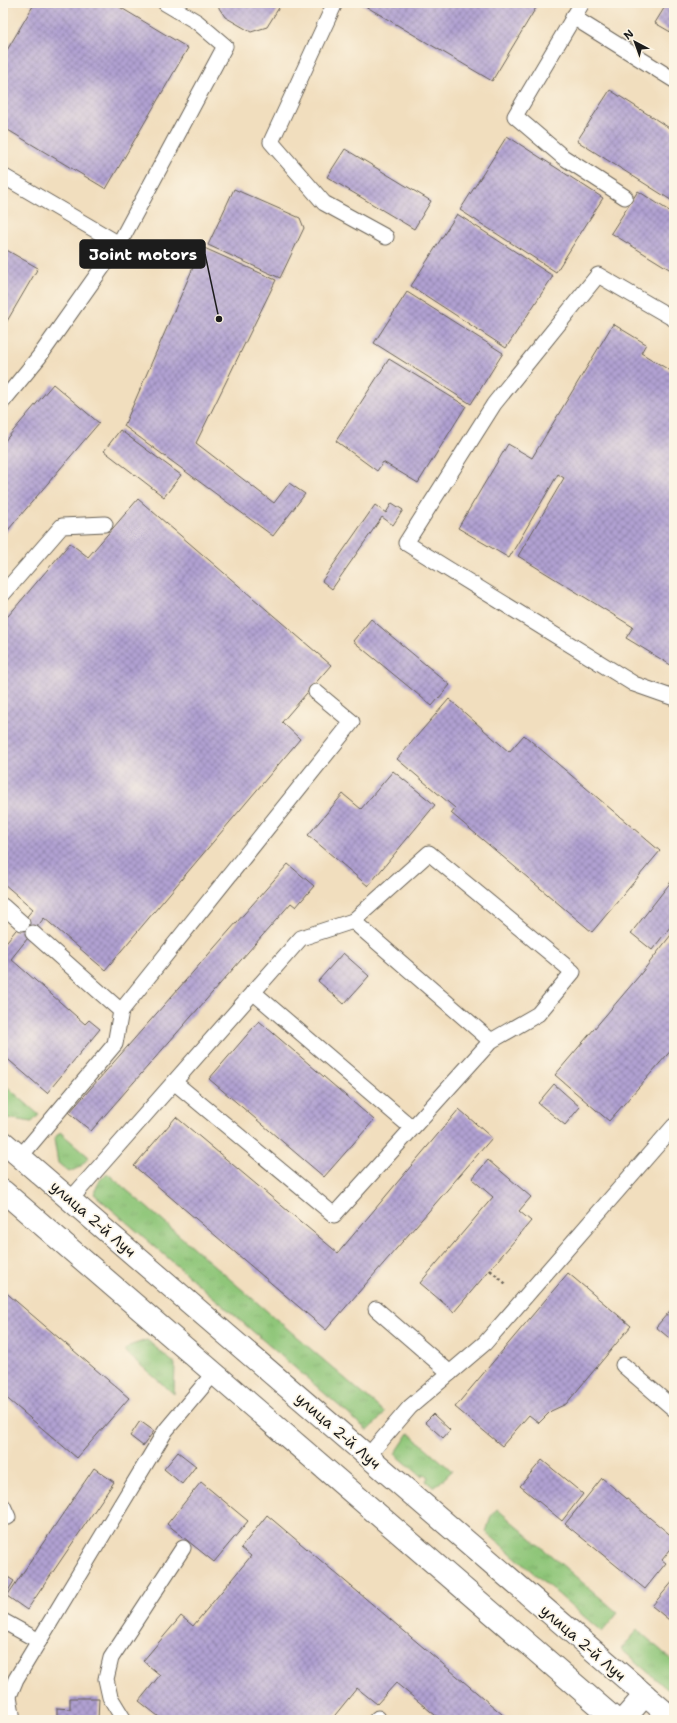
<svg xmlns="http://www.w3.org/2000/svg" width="677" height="1723" viewBox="0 0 677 1723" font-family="'Shantell Sans',sans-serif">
	<defs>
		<pattern id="grass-tufts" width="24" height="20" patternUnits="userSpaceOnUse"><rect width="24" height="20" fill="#8fc679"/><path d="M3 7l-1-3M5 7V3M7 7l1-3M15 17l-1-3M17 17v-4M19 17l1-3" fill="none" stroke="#7baa68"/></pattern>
		<pattern id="building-cross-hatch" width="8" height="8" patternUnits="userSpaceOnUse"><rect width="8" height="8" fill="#b1a1d2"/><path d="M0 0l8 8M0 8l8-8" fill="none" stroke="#8f82aa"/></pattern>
	</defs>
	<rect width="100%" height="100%" fill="#fcf5e5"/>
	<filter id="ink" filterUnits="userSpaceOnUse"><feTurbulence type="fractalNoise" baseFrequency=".025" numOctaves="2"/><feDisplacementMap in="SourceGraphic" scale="8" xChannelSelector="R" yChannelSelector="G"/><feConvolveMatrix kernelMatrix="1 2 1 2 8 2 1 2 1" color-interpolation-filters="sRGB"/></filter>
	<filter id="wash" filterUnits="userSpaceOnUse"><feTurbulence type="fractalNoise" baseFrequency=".012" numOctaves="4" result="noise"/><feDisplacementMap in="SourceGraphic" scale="16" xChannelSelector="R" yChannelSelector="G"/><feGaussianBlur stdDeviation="0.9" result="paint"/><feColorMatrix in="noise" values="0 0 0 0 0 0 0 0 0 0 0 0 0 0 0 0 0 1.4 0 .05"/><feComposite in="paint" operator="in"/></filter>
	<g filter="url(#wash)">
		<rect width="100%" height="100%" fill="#f1debe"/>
		<g fill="url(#grass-tufts)" stroke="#56714a">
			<path d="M3,1083l36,32 -7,7 -26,-4 -3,-2z"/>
			<path d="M60,1132l29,25 -9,10 -11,5 -11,-9 -4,-24z"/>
			<path d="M107,1173l278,240 -17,18 -274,-237 5,-13z"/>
			<path d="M147,1340l28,24 -1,30 -50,-43 5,-5z"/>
			<path d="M409,1433l43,38 -18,17 -8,-7 2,-4 -4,-3 -3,2 -26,-22z"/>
			<path d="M497,1509l121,104 -16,19 -116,-100 5,-16z"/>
			<path d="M638,1630l36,32v33l-53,-46z"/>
		</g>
		<g id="blocks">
			<g fill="url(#building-cross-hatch)">
				<path d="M27,3h86l75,45 -82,141 -103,-62v-70l30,-51z"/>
				<path d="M219,3h68l-7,3 -13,21 -16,5 -26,-15 -6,-9z"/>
				<path d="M360,3h172l5,3 -45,75z"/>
				<path d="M666,5l8,5v24l-19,-11z"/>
				<path d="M610,90l64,41v71l-97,-61z"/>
				<path d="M507,136l96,62 -47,74 -96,-62z"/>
				<path d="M345,149l86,52 -17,28 -87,-52z"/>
				<path d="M234,189l66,29 4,10 -24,50 -72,-33z"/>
				<path d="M638,191l36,23v58l-63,-39z"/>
				<path d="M457,214l96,62 -47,72 -95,-62z"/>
				<path d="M202,247l74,33 -80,163 78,60 15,-20 16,11 -32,42 -149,-110z"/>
				<path d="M3,248l35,20 -35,60z"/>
				<path d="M407,292l96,61 -32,51 -97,-61z"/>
				<path d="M613,324l33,20 -5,9 33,20v294l-48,-29 7,-11 -115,-71 46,-78 -6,-4 -49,84 -51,-30 50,-84 24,14z"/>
				<path d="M389,359l77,47 -48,77 -35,-21 -6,9 -41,-30z"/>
				<path d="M53,384l46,39 -96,113v-93z"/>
				<path d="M120,430l61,45 -17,22 -60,-46z"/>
				<path d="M138,499l193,166 -49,57 18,17 -195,231 -61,-52 -33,41 74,65 4,-4 11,9 -53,64 -44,-38v-109l30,-37 -30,-26v-261l67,-79 18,14z"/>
				<path d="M392,503l11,7 -10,15 -11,-8 -50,72 -10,-8 53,-76 11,8z"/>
				<path d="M371,619l79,66 -18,21 -79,-65z"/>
				<path d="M449,699l60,53 15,-17 136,116 -68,81 -141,-119 4,-5 -58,-49z"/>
				<path d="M393,771l42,34 -67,81 -60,-51 35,-41 18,15z"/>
				<path d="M288,864l26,22 -18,21 -5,-4 -200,228 -22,-18z"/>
				<path d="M674,878v44l-22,28 -21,-17z"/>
				<path d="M674,931v116l-65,74 -54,-46 84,-99z"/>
				<path d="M343,953l26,23 -25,28 -26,-23z"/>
				<path d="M259,1021l115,99 -50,57 -115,-98z"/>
				<path d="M554,1084l26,23 -15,18 -27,-22z"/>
				<path d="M459,1109l33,29 -166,192 -192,-164 42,-49 162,136z"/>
				<path d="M488,1160l43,37 -12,14 12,10 -77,91 -34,-29 73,-86 -21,-18z"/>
				<path d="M568,1273l63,53 -65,78 -15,7 -12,12 -10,-8 -27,31 -47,-39z"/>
				<path d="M3,1290l126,108 -52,60 -74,-63z"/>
				<path d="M674,1306v36l-18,-15z"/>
				<path d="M433,1414l17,16 -7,8 -18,-16z"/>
				<path d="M140,1421l14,10 -11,15 -13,-10z"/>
				<path d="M178,1452l18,14 -14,18 -18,-15z"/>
				<path d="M542,1460l41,34 -21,27 -42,-35z"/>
				<path d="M94,1468l20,14 -87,128 -20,-14z"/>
				<path d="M602,1478l72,60v7l-12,15 4,3 -21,26 -80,-65z"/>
				<path d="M201,1482l47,39 -34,41 -47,-38z"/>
				<path d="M267,1515l242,205h-68l-45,-37 -19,21 -20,-16 -26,32h-168l-24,-19 21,-26 -17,-14 38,-45 12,10 58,-70 -10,-8z"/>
				<path d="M3,1574l11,7 -11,18z"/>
				<path d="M674,1580v44l-22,-18z"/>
				<path d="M70,1698h29l-1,22h-41v-12l13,1z"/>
			</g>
		</g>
	</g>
	<g filter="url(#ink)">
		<use href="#blocks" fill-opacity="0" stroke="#676055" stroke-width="1"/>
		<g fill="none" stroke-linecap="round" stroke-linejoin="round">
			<g stroke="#676055" stroke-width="17">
				<g id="lane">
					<path d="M335,3l-64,139 53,61 62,34"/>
					<path d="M582,3l-67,113 48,41 62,40"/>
					<path d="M573,17l101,63"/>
					<path d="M3,176l116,68"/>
					<path d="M674,319l-76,-44 -104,129 -88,139 228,141 40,14"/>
					<path d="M3,401l36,-44 80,-113 106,-198 -28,-24 -32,-19"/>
					<path d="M3,594l59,-68 43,-2"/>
					<path d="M3,906l19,17"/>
					<path d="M353,921l138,120"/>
					<path d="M33,933l88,78"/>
					<path d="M253,992l159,136"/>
					<path d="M20,1157l95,-113 6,-33 231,-289 -36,-30"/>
					<path d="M70,1200l231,-262 52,-17 76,-68 144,119 -35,42 -47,27 -157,174 -160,-133"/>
					<path d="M376,1309l74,64"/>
					<path d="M623,1365l51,44"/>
					<path d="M368,1456l42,-49 75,-64 189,-217"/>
					<path d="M3,1506l5,11"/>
					<path d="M3,1621l36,20"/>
					<path d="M13,1720l-4,-24 7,-17 150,-249 48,-57"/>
					<path d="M124,1720l-14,-23 -4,-18 5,-21 72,-110"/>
					<path d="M376,1720l2,-2"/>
				</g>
			</g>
			<g stroke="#676055" stroke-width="24">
				<path id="street" d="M623,1720l22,-25"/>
			</g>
			<g stroke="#676055" stroke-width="24">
				<g id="secondary">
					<path d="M3,1142l671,578"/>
					<path d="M3,1191l613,529"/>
				</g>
			</g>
			<path stroke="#676055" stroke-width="2.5" stroke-dasharray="3 3" stroke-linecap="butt" d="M490,1270l16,14"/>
			<use href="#lane" stroke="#fff" stroke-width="15"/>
			<use href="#street" stroke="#fff" stroke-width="22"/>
			<use href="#secondary" stroke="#fff" stroke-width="22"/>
		</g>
	</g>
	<g text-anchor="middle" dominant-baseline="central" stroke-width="3.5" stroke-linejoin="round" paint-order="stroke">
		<g font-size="15" fill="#1c1c1c" stroke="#fcf5e5">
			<text transform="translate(93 1219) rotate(41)">улица 2-й Луч</text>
			<text transform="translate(338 1431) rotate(41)">улица 2-й Луч</text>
			<text transform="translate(583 1643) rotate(41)">улица 2-й Луч</text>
		</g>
	</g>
	<path fill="none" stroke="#1c1c1c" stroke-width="1.5" d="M219 319L205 254"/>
	<circle fill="#1c1c1c" stroke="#fcf5e5" stroke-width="1.5" cx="219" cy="319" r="4"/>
	<rect fill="#1c1c1c" stroke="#1c1c1c" stroke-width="1.5" x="80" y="240" width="125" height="28" rx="4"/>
	<g font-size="16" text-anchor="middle" font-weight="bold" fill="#fff">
		<text x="143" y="260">Joint motors</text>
	</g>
	<rect width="677" height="1723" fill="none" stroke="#fcf5e5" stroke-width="16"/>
	<g transform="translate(635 42) rotate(319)" stroke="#fcf5e5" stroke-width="3" paint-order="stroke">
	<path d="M0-3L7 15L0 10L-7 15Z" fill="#1c1c1c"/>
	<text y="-6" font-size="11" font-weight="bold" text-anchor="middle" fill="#1c1c1c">N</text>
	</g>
</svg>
